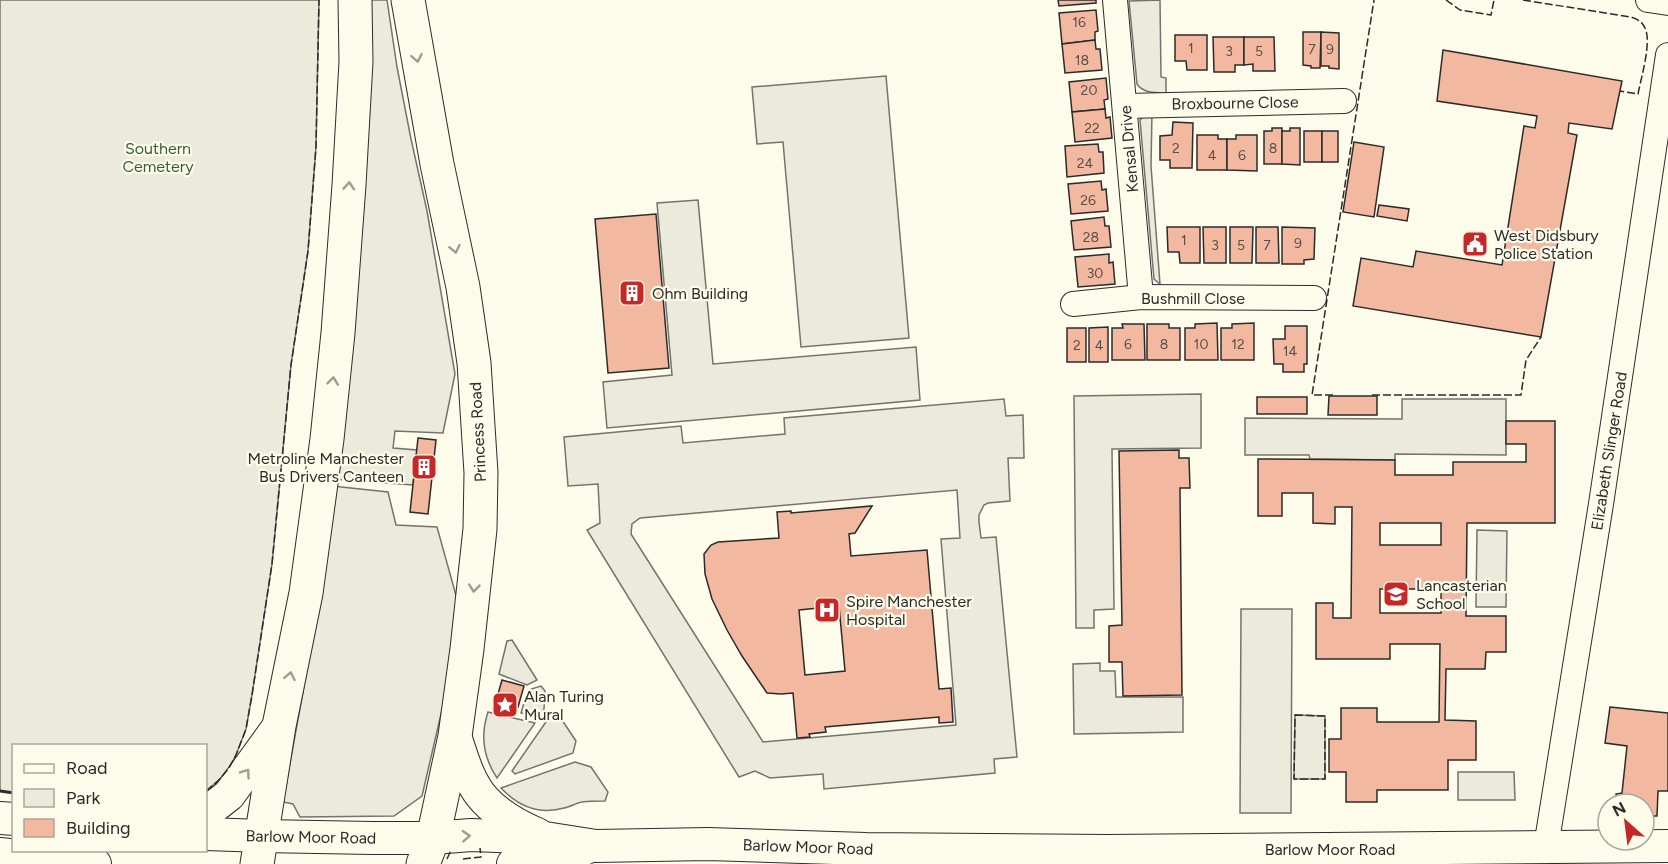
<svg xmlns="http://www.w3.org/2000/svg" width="1668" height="864" viewBox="0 0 1668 864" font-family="Figtree,sans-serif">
	<rect width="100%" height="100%" fill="#fdfbea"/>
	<g fill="#ecebdb" stroke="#74746e" stroke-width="1.5">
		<path d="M0,0h319l-3,147 -8,104 -17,114 -19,199 -20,131 -6,34 -10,26 -7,13 -10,12 -13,11v-45h-192l-1,47 -13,-2z"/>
		<path d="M365,0h22l10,67 14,72 16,72 28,163 -12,59 -48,-2 -2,17 24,2 -4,35 -80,-6z"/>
		<path d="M1160,0l1,77 5,1v15c-11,-1 -22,1 -29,-9l-8,-83z"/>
		<path d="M1152,112l-1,54 9,118 -6,-5 -14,-159 4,-4z"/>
		<path d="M332,486l56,6 8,33 41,2 20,72 -13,102 -22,95 -28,20 -94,1 -7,-13 -10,-2 28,-154z"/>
		<path d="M512,640l25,40 -10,5 -28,-11 8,-33z"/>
		<path d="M541,686l4,5 -1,18 -5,8 -18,-4 7,-23z"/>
		<path d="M488,712l47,11 -38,55c-14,-21 -17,-42 -9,-66z"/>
		<path d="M1295,715l30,1v63h-31z"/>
		<path d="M560,717l16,24 -3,12 -58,21 -3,-3 36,-52z"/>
		<path d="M575,762l16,5 17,25 -3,9c-7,0 -16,0 -23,1 -6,1 -12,5 -18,6 -25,7 -46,-2 -63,-20z"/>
	</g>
	<g fill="#eceadb" stroke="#74746e" stroke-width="1.5" fill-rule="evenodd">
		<path d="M886,76l23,262 -108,9 -18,-205 -26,2 -5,-57z"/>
		<path d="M698,200l15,164 203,-17 4,53 -313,28 -4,-46 69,-7 -15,-172z"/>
		<path d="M1201,394v54l-89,1 2,160 -20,1v18h-18l-2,-232z"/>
		<path d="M1004,399l2,17 17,-1 1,43h-16l2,43 -22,2 -4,2 -5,10v7l2,16 15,-1 21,220 -23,2 1,14 -171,16 -1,-15 -53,4 -15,-7 -16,6 -152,-247 13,-7 -2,-39 -30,2 -4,-49 117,-11 2,17 102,-9 -1,-16zM957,490l3,48 -19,1 15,186 -193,17 -132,-208 1,-10 8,-6z"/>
		<path d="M1402,399h104v56l-111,-1v6l-85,-1 -1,-4h-64v-37l157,1z"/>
		<path d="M1477,530l30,1 -1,76h-30z"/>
		<path d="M1241,609h51l-1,204h-51z"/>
		<path d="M1100,663v8h15l1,26h67v35l-109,2 -1,-70z"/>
		<path d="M1458,772h56l1,28h-57z"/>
	</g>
	<g fill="#f2b8a0" stroke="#2b2b2b" stroke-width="1.5" fill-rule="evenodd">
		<path d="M1058,0h38v3l-37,3z"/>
		<path d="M1096,10l2,21 -3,1v8l-33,4 -3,-31z"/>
		<path d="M1303,32h18l-1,36h-9v-2l-8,-1z"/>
		<path d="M1321,32l18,1v36l-10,-1v-2h-8z"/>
		<path d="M1175,35h32v35h-20l-1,-9h-11z"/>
		<path d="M1213,37h31v28h-9v7h-21z"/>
		<path d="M1244,37h30l1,34h-22v-7l-9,1z"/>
		<path d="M1095,40l1,9h4l2,21 -37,3 -3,-29z"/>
		<path d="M1443,50l179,31 -10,48 -43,-6 -1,10 9,2 -36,202 -188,-31 8,-48 52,9 3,-16 86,14 22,-139 11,2 2,-12 -100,-15z"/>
		<path d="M1106,78l2,21 -4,1 1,9 -33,3 -3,-30z"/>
		<path d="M1105,109l1,9 4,-1 2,21 -37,4 -3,-30z"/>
		<path d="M1173,122l20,1 -1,45h-22v-8h-10v-24l12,-1z"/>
		<path d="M1272,128h10v36h-18v-33h8z"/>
		<path d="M1290,128h10v37l-18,-1v-33h8z"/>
		<rect x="1304" y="131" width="18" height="31"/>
		<rect x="1322" y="131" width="16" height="31"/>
		<path d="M1197,135h21v4h9v31h-30z"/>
		<path d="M1236,135h21v36l-30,-1v-31h9z"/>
		<path d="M1354,142l30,5 -10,70 -31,-5z"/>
		<path d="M1098,144l1,8h4l1,21 -37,4 -2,-31z"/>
		<path d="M1101,181l1,9 4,-1 2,22 -37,3 -3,-30z"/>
		<path d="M1379,205l30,4 -2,12 -30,-5z"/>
		<path d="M656,214l13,154 -61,5 -13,-154z"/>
		<path d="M1104,217l1,9h4l2,21 -37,3 -3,-29z"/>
		<path d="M1167,227h33v36h-20l-1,-11h-11z"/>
		<path d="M1203,227h23v36h-22z"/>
		<path d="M1230,227h23l-1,36h-22z"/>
		<path d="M1256,227h22l1,36h-23z"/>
		<path d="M1282,227l33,1 -1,31 -10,1v4h-22z"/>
		<path d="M1109,254v9l4,-1 2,22 -37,3 -3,-30z"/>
		<path d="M1217,323l1,37h-33v-32h10v-4z"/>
		<path d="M1254,323v37h-33v-32h11v-4z"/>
		<path d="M1122,324h22l1,36h-33v-32h11z"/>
		<path d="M1147,324h22v4h11v32h-33z"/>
		<path d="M1285,326h22v38h-3v8h-21v-8h-9l-1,-25h12z"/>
		<path d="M1108,327v35h-19v-34z"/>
		<rect x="1067" y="328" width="19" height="34"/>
		<path d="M1329,396h48v19h-49z"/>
		<rect x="1257" y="397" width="50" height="17"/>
		<path d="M1506,421h49v102h-88l-1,93h40v36h-20l-1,17h-39l-1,51 31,1v39h-28v30h-71v12h-31v-30h-17v-33h12v-31h36v14h62l1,-78h-50v15h-74v-56h17v15h18l1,-111h-17v17l-22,-1v-30h-31v23h-24v-57l137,1v15h58v-13h73v-18h-20zM1380,523h61v22h-61zM1380,589h61v24h-61z"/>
		<path d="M418,438l18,2 -8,74 -18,-2z"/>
		<path d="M1179,450v8h10l1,30h-10l2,207 -59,1 -1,-34h-13v-36l13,-1 -3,-174z"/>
		<path d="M872,506l-17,27 -6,1 2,22 76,-6 12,139 12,-1 2,34 -14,1v-6l-114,10 1,5 -17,2 1,3 -13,1 -4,-45 -12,1 -14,-1 -25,-37 -15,-26 -15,-31 -7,-25 -1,-20 7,-9 7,-3 61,-4 -2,-26 14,-1v2zM839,606l6,65 -40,4 -6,-65z"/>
		<path d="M502,680l22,6 -6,21 -22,-6z"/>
		<path d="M1610,707l58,6v78h-10l-1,25h-13v-12h-26l-2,-10 6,-1 5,-47 -22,-3z"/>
	</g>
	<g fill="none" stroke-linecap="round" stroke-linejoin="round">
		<g stroke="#2b2b2b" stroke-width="26">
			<g id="minor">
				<path d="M1115,0l26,297"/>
				<path d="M1648,0l20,3"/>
				<path d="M1125,106l219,-5"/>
				<path d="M1073,304l68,-7 173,1"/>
				<path d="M1546,847l55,-343 67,-449"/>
			</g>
		</g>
		<g stroke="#2b2b2b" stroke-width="34">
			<g id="major">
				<path d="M455,736c6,17 10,34 19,49 13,24 40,39 63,49"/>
				<path d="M206,813l23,-18 50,-69"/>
				<path d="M0,818l14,1"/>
				<path d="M206,834l55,2 112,2h60l38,-3 74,3 51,8 112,-2 158,5 242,2 560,-5"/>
				<path d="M0,854l95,10"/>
				<path d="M513,864l27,-3 44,-12"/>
			</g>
		</g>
		<g stroke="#2b2b2b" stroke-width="35">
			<g id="highway">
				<path d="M408,0l29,164 26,123 11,76 7,110 -1,56 -13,120 -12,87 -22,102 -10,26"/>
				<path d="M257,864l22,-138 27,-133 21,-154 11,-106 11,-148 7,-123 -1,-62"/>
			</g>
		</g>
		<use href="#minor" stroke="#fdfbea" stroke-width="24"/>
		<use href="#major" stroke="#fdfbea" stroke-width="32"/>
		<use href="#highway" stroke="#fdfbea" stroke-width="33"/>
		<g stroke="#2b2b2b" stroke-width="1.5" stroke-dasharray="8 3" stroke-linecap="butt">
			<path d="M1446,0l14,10 31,5 3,-15"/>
			<path d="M1523,0l108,17c6,2 11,4 14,11 7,14 -4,50 -7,66l-18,-3"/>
			<path d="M1333,395h-21l62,-395"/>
			<path d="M1372,395h149l5,-35 15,-23"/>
			<path d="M1295,715l30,1v63h-31z"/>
			<path d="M206,791l13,-11 10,-12 7,-13 10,-26 6,-34 20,-131 19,-199 17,-114 8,-104 3,-147"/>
			<path d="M447,859l4,-9"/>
			<path d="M463,859l18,-2 -1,-9"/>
		</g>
		<path stroke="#2b2b2b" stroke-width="3" d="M0,791l14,2"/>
	</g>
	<defs><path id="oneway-chevron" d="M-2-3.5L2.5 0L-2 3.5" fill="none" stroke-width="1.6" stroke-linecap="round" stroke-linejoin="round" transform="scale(1.5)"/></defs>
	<g stroke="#9e9d94">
		<use href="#oneway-chevron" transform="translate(417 58) rotate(79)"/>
		<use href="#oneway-chevron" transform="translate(349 186) rotate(-86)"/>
		<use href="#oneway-chevron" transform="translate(455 249) rotate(78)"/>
		<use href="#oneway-chevron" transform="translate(333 381) rotate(-84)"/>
		<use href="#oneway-chevron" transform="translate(474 588) rotate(96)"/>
		<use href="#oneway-chevron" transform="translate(290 676) rotate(-79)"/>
		<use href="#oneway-chevron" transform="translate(246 773) rotate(-55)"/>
		<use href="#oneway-chevron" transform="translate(466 836) rotate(-3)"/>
	</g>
	<defs>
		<g id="civic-square" transform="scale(1.35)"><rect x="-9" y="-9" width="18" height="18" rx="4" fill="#c62828" stroke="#fdfbea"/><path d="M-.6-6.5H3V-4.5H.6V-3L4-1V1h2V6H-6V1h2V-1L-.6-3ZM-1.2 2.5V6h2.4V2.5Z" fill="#fff"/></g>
		<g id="building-square" transform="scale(1.35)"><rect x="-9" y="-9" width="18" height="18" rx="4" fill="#c62828" stroke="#fdfbea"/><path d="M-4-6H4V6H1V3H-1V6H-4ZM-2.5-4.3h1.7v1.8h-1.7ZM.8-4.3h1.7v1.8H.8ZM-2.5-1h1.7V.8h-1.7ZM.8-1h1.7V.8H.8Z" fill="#fff"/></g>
		<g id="school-square" transform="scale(1.35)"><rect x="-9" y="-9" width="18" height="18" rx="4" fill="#c62828" stroke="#fdfbea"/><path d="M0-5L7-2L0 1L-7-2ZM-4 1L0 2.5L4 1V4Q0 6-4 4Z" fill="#fff"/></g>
		<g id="hospital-square" transform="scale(1.35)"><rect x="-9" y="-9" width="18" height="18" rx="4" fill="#c62828" stroke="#fdfbea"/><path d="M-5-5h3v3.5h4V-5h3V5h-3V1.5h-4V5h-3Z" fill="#fff"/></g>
		<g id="sight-square" transform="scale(1.35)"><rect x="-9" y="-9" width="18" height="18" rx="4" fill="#c62828" stroke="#fdfbea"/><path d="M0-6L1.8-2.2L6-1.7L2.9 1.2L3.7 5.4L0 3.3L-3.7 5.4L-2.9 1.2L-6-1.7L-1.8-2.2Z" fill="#fff"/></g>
	</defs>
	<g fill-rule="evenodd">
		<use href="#civic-square" x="1475" y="244"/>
		<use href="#building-square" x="632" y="293"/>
		<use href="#building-square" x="424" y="467"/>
		<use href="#school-square" x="1396" y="594"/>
		<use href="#hospital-square" x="827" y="610"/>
		<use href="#sight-square" x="505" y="705"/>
	</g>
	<g text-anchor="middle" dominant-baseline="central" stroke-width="4.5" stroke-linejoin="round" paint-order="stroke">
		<g font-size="14" fill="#5d4e48">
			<text x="1079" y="22">16</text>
			<text x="1191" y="48">1</text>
			<text x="1312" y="49">7</text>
			<text x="1330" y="49">9</text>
			<text x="1229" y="51">3</text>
			<text x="1259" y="51">5</text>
			<text x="1082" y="60">18</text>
			<text x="1089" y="90">20</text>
			<text x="1092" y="128">22</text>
			<text x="1176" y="148">2</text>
			<text x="1273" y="148">8</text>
			<text x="1212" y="155">4</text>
			<text x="1242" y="155">6</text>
			<text x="1085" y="163">24</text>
			<text x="1088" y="200">26</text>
			<text x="1091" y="237">28</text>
			<text x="1184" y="240">1</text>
			<text x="1298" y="243">9</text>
			<text x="1215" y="245">3</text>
			<text x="1241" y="245">5</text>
			<text x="1267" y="245">7</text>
			<text x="1095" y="273">30</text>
			<text x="1128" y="344">6</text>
			<text x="1164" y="344">8</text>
			<text x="1201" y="344">10</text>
			<text x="1238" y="344">12</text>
			<text x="1077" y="345">2</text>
			<text x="1099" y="345">4</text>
			<text x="1290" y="351">14</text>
		</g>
		<g font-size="16" fill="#2b2b2b" stroke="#fdfbea">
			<text transform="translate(1235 103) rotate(-1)">Broxbourne Close</text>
			<text transform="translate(1129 149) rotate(-95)">Kensal Drive</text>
			<text x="1193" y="298">Bushmill Close</text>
			<text transform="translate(478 432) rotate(-93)">Princess Road</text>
			<text transform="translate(1609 451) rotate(-81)">Elizabeth Slinger Road</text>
			<text transform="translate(311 837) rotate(1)">Barlow Moor Road</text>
			<text transform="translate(808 847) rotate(2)">Barlow Moor Road</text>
			<text x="1330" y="849">Barlow Moor Road</text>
		</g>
		<g font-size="16" fill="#34623c" stroke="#fdfbea">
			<text x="158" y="148">Southern<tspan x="158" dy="18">Cemetery</tspan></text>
		</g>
		<g font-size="16" fill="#2b2b2b" stroke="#fdfbea" text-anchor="start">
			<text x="1494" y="235">West Didsbury<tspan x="1494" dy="18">Police Station</tspan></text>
			<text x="652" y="293">Ohm Building</text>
			<text x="404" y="458" text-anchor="end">Metroline Manchester<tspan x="404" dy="18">Bus Drivers Canteen</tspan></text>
			<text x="1416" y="585">Lancasterian<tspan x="1416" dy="18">School</tspan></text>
			<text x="846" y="601">Spire Manchester<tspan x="846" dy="18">Hospital</tspan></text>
			<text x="524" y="696">Alan Turing<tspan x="524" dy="18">Mural</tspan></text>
		</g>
	</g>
	<rect x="12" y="744" width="195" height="108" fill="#fdfbea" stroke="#a9a89e" stroke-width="1.5"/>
	<rect x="24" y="764" width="30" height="9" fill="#fdfbea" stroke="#a9a89e" stroke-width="1.5"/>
	<text x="66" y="774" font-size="18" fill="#2b2b2b">Road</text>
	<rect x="24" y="789" width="30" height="18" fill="#ecebdb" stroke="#a9a89e" stroke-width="1.5"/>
	<text x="66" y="804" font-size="18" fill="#2b2b2b">Park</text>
	<rect x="24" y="819" width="30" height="18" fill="#f2b8a0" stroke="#a9a89e" stroke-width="1.5"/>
	<text x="66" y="834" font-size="18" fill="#2b2b2b">Building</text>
	<g transform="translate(1626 822) rotate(332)"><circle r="28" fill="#fdfbea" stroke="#a9a89e" stroke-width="1.5"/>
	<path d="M0-4.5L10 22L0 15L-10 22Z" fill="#c62828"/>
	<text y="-9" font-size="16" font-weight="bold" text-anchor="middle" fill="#2b2b2b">N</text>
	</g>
</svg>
